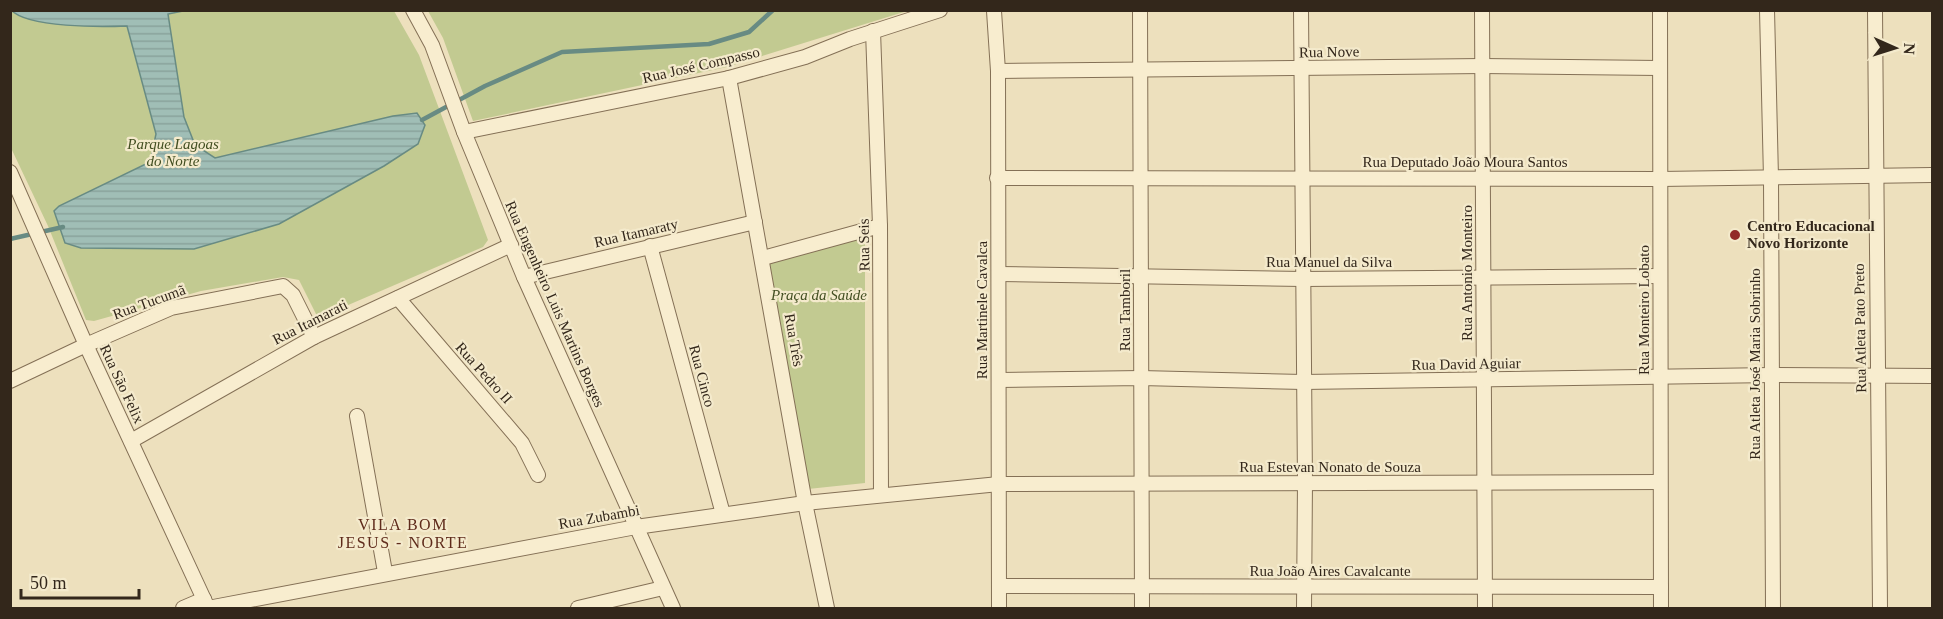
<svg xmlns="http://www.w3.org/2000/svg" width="1943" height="619" viewBox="0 0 1943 619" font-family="Georgia,serif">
	<defs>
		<pattern id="water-rules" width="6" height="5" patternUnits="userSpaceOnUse" patternTransform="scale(1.5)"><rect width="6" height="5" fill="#a0beb6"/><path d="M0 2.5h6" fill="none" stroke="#8aa39c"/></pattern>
	</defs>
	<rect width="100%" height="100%" fill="#ede0bd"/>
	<g fill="#c2ca91">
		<path d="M11,11h383l25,44 69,185 -5,7 -165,71 -19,-38 -16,-3 -82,14 -107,30 -8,-1 -38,-94 -37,-78z"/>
		<path d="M428,11h479l-180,56 -254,54 -30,-83z"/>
		<path d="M865,237v246l-57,6 -40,-228z"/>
	</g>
	<path fill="url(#water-rules)" stroke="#688b83" stroke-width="1.5" d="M11,10l172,1 -15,3 16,103 11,28 20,13 178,-42 24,-3 8,12 -7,19 -34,22 -105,58 -85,25 -113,-1 -16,-5 -11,-32 5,-5 91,-44 6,-28 -29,-108c-25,1 -99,2 -116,-16z"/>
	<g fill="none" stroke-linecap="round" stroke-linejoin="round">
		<g stroke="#688b83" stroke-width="4.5">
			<path d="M422,120l63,-34 77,-34 147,-8 40,-12 24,-22"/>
			<path d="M10,239l53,-12"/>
		</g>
		<g stroke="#847056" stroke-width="16">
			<g id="street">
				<path d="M413,10l19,35 32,87 60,145 149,331"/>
				<path d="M1140,10l2,598"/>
				<path d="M1301,10l4,472 -1,126"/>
				<path d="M1482,10l3,598"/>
				<path d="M1660,10l1,598"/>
				<path d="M1767,10l4,168 2,430"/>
				<path d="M1875,10l5,598"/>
				<path d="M994,11l4,60 1,537"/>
				<path d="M873,31l7,195 1,269"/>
				<path d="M998,71l485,-5 176,2"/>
				<path d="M729,78l76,425 22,105"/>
				<path d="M464,132l265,-54 76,-21 45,-18 90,-29"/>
				<path d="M10,172l76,173 122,263"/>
				<path d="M997,178l663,1 272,-4"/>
				<path d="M650,246l73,268"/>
				<path d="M763,258l117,-32"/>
				<path d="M999,274l304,5 357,-3"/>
				<path d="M524,277l231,-55"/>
				<path d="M398,298l124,145 16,32"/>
				<path d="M999,380l142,-2 162,4 469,-7 160,1"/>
				<path d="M10,381l76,-36 85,-37 112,-22 10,9 21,42"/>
				<path d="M357,416l28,156"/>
				<path d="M131,441l183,-104 197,-92"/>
				<path d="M999,586l662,1"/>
				<path d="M183,608l21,-9"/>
				<path d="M208,608l428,-81 169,-24 194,-19 661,-2"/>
				<path d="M578,608l85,-20"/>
			</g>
		</g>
		<use href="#street" stroke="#f8edcf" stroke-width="14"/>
	</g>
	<circle fill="#922a27" stroke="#f4eacc" stroke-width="2" cx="1735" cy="235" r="6"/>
	<g text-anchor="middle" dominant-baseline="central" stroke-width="4.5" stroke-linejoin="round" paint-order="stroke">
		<g font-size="15" fill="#33271b" stroke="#f4eacc">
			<text transform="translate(1329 52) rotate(-1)">Rua Nove</text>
			<text transform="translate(701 65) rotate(-13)">Rua José Compasso</text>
			<text x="1465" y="162">Rua Deputado João Moura Santos</text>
			<text transform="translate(636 233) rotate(-13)">Rua Itamaraty</text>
			<text transform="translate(864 245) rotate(-91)">Rua Seis</text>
			<text x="1329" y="262">Rua Manuel da Silva</text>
			<text transform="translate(1467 273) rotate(-90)">Rua Antonio Monteiro</text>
			<text transform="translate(149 302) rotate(-20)">Rua Tucumã</text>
			<text transform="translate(555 304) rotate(66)">Rua Engenheiro Luis Martins Borges</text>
			<text transform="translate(982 310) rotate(-90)">Rua Martinele Cavalca</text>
			<text transform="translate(1125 310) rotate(-90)">Rua Tamboril</text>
			<text transform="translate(1644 310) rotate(-90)">Rua Monteiro Lobato</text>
			<text transform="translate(310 322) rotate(-27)">Rua Itamarati</text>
			<text transform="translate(1860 328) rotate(-91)">Rua Atleta Pato Preto</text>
			<text transform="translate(794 340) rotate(80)">Rua Três</text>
			<text transform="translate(1466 364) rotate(-1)">Rua David Aguiar</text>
			<text transform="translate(1755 364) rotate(-90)">Rua Atleta José Maria Sobrinho</text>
			<text transform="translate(484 373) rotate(48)">Rua Pedro II</text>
			<text transform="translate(702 376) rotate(75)">Rua Cinco</text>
			<text transform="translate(122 384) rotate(65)">Rua São Felix</text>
			<text x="1330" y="467">Rua Estevan Nonato de Souza</text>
			<text transform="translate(599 517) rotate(-10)">Rua Zubambi</text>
			<text x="1330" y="571">Rua João Aires Cavalcante</text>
		</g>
		<g font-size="15" font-style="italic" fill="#434f22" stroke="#f4eacc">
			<text x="173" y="144">Parque Lagoas<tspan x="173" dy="17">do Norte</tspan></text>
			<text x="819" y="295">Praça da Saúde</text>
		</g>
		<g font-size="15" font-weight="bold" fill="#33271b" stroke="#f4eacc" text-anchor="start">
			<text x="1747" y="226">Centro Educacional<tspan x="1747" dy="17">Novo Horizonte</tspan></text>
		</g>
		<g font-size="16" letter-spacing="1.5" fill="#5f2b1b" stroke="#f4eacc">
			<text x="403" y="524">VILA BOM<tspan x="403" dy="18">JESUS - NORTE</tspan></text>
		</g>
	</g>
	<rect width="1943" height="619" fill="none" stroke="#33271b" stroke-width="24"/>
	<g transform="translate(1895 48) rotate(93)" stroke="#f4eacc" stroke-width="4.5" paint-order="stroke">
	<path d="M0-4.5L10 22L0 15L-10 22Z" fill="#33271b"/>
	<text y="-9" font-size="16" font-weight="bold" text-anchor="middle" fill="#33271b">N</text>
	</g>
	<path d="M21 589v9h118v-9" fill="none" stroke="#33271b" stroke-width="3"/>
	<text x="30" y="589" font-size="18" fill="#33271b" stroke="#f4eacc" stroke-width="4.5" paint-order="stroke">50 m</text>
</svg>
